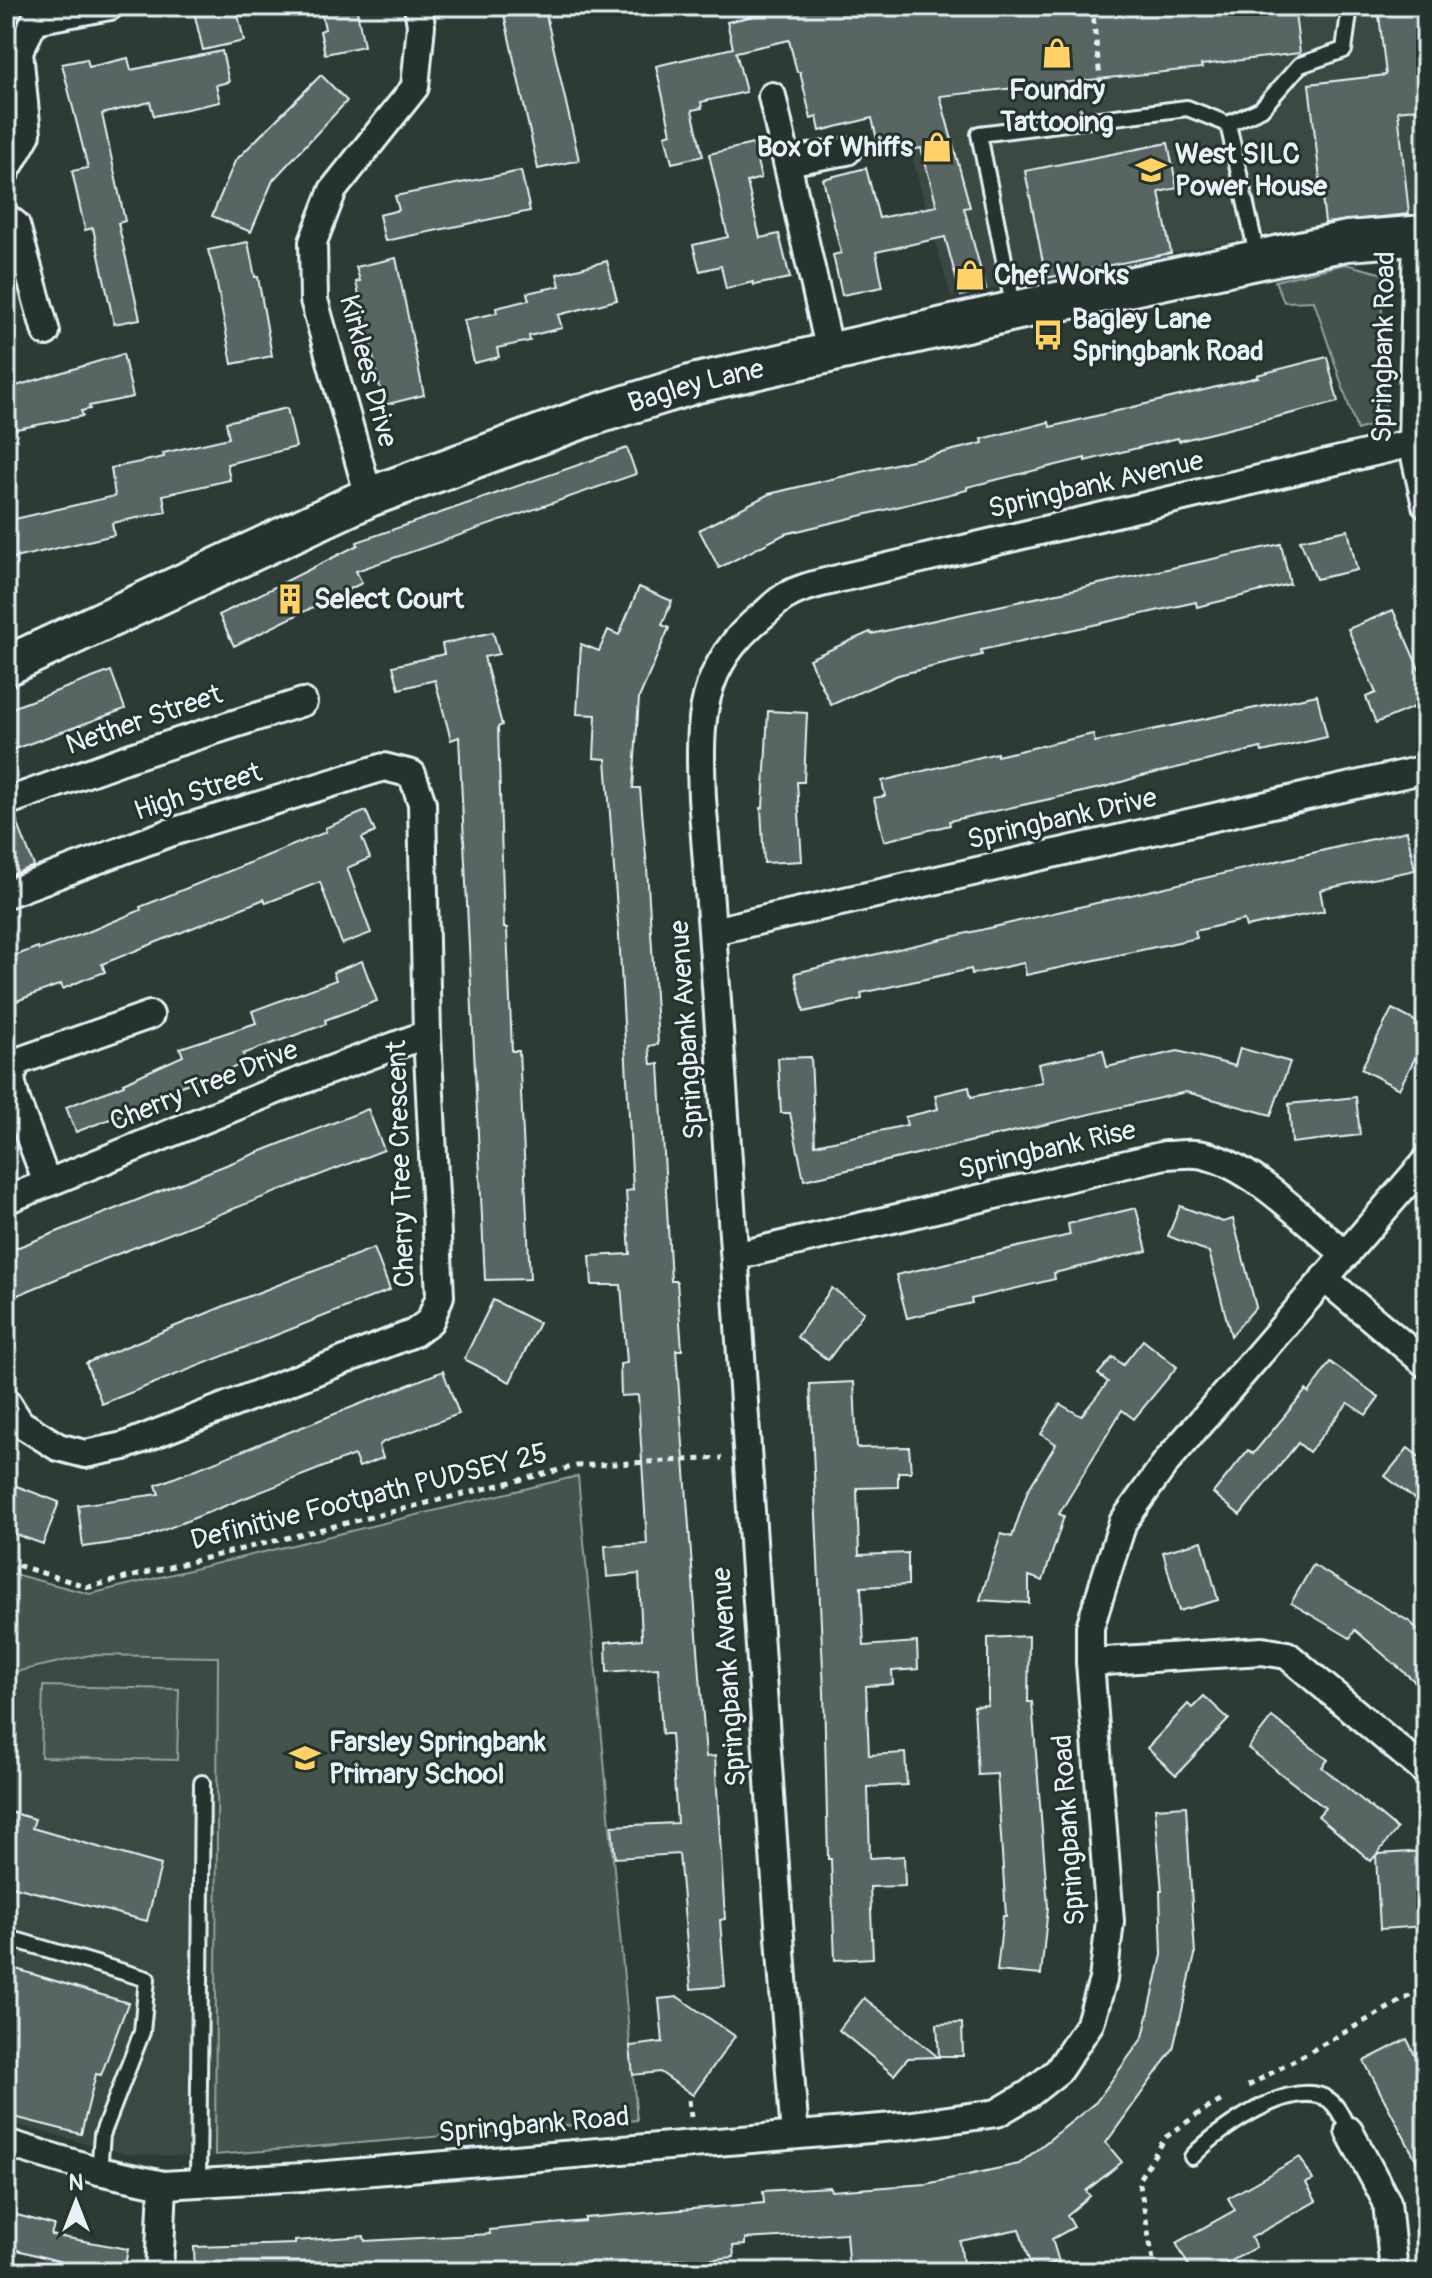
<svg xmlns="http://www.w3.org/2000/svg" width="1432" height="2278" viewBox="0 0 1432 2278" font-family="Pangolin,sans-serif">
	<rect width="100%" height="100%" fill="#2e3b35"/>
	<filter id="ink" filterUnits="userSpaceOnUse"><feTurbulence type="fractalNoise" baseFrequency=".0125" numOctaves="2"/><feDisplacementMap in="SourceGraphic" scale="16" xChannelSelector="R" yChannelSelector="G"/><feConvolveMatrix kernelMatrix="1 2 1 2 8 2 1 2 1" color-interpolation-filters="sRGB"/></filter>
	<g filter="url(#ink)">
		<g fill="#3b4843">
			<path d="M870,6h556v201l-17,7 -84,9 -374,74z"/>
			<path d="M578,1476l59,644 -437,37 -74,-3 -120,-32v-550l84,22z"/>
		</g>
		<g fill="#45524e" stroke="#96a2a3" stroke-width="2">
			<path d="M1345,264l39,10 -5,83 8,63 -30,10 -43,-129 -30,1 -9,-21z"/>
			<path d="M578,1476l59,644 -422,35 3,-498 -128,-2 -84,19v-102l84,22z"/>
			<path d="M43,1686l136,3 -2,71 -136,-3z"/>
		</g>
		<g fill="#596563" stroke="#e8f1f8" stroke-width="2">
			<path d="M220,6h16l8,35 -41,9 -9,-38z"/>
			<path d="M320,6h36l8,40 -39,8 -5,-23 5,-2z"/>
			<path d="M524,6h20l35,154 -41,9 -35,-159z"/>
			<path d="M798,6h496l6,47 -99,12 1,3 -262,28 30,111 -6,1 22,81 -25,7 -16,-59 -69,15 7,35 -41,8 -9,-40 8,-2 -18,-74 43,-11 13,50 58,-12 -16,-58 -40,9 -9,-39 -52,13 -3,-14 -6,2 -11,-47h-3l-8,-32 -53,12 10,40 -45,10 1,6 -10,2 11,46 -31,7 -7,-28 6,-2 -15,-67 77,-18 -6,-26z"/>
			<path d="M1378,6h48v30l-11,1 8,71 -25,3 11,103 -84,9 -16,-139 77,-9z"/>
			<path d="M222,51l7,31 -13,3 4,17 -66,14 -4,-14 -48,12 23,107 -7,2 22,96 -26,5 -21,-96 -8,2 -13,-59 16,-3 -26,-104 25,-5 2,8 39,-9 3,12z"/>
			<path d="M321,75l26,26 -74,79 -22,52 -39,-16 23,-55z"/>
			<path d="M1168,143l9,45 -18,4 12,61 -125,25 -21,-107z"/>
			<path d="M753,144l8,34 -14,4 13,56 19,-4 11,44 -36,7 -1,-3 -27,7 -5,-23 -21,5 -7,-26 35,-8 -19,-83z"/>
			<path d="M521,171l9,40 -145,30 -6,-26 20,-5 -4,-14z"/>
			<path d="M248,242l7,35h3l14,79 -40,8 -17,-90 -7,-24z"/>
			<path d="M396,258l28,137 -40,10 -28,-123 4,-1 -4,-14z"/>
			<path d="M607,261l10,39 -59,15 4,13 -33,8 1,5 -33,7 2,9 -25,6 -10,-43 33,-7 -1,-5 33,-8 -2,-7 33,-7 -3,-12z"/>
			<path d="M123,354l10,43 -44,9 1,3 -9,2 2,5 -77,15v-42z"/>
			<path d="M1327,357l11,45 -159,39 -1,-3 -93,23v-3l-118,29v3l-182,44 -66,34 -20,-38 70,-36 214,-51 -1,-4 67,-17 1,5 208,-50 -1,-2z"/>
			<path d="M287,408l9,39 -69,17 3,16 -67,15 3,17 -54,11 2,12 -108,25v-39l109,-25 -4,-28 53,-11 -1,-4 66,-15 -3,-16z"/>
			<path d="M627,448l9,26 -280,97 6,12 -128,63 -15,-31 139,-70 -1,-3z"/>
			<path d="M1348,530l9,40 -41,9 -16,-39z"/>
			<path d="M1281,544l9,40 -93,23 -1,-5 -215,48 1,5 -84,20 -67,30 -22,-46 61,-27 1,2z"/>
			<path d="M639,587l33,14 -10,24 7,3 -30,70 -6,90h7l7,80 11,176 -9,2 2,18h8l12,217h6l5,69h-6l30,407 9,-1 10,163 -5,1 5,66 -34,3 -12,-135 -64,4 -3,-32 65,-3 -6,-89h-9l-4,-66 -51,4 -1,-30 36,-3 -3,-65 -32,3 -2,-31 42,-2 -9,-149 -17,1 -1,-32 7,-1 -6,-78h-29l-2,-29 40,-2 -4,-63 7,-1 -13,-239 -14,-192 -12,-1 2,-43 -19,-1 4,-70 18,7 9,-21 11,5z"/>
			<path d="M1393,610l33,75v17l-50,21 -10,-26 10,-4 -28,-64z"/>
			<path d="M493,632l6,22 -15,3 18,68 -4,2 6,201h3l5,123h7l11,228 -45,1 -26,-543 -8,3 -16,-60 -36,9 -6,-23 51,-12 -2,-10z"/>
			<path d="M111,671l14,38 -119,43v-42z"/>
			<path d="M1317,695l10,42 -65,15 -1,-4 -123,29 -33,10 -156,34 1,4 -66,16 -10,-43 11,-2 -3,-15 115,-28v3l96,-22 2,8z"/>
			<path d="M768,711l39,2 -3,69h-7l5,79 -38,2 -3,-55h2z"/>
			<path d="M366,811l9,21 -13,6 8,20 -23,10 24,65 -29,11 -22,-62 -54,21 -2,-4 -7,3 -155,62 3,8 -22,8 -20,9 -2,-5 -55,21v-46l32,-12 1,3 49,-18 53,-22 -1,-3 186,-75 -1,-4z"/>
			<path d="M15,816l19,50 -28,11v-59z"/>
			<path d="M1407,831l8,39 -95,20 4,21 -78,16 -2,-7 -49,11 2,7 -171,37 -2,-12 -52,11 -1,-5 -110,24 1,6 -58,13 -9,-39z"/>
			<path d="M362,961l15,40 -52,19 1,4 -83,30 4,9 -72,25v2l-57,26 -42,16 -10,-25 58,-22 -1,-2 60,-27 -3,-8 76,-25 -4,-12 84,-31 -3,-8z"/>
			<path d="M1392,1009l34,18v10l-27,52 -38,-20z"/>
			<path d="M1240,1048l50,14 -19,53 -85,-23 -382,88 -14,-67h-9l-3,-55 33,-1 4,88 92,-20 -2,-8 33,-8 -3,-14 34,-8 2,10 71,-15 -4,-18 65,-14 4,17 71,-16 57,15z"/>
			<path d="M1356,1097l4,38 -68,8 -3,-39z"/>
			<path d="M368,1109l16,41 -292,114 -86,36v-48z"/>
			<path d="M1180,1206l43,16 10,-3 23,88 -25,29 -22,-84 -41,-16z"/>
			<path d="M1136,1208l11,43 -93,22 1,6 -84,20 1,4 -65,15 -11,-43 174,-40 -2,-11z"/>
			<path d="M374,1248l16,42 -288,114 -16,-41 153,-63z"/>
			<path d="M832,1288l32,24 -36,48 -31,-23z"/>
			<path d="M493,1300l46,23 -29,59 -46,-23z"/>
			<path d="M1143,1340l34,27 -43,52 -12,-9 -63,104 5,2 -21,65 -14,-5v27l-49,-3 21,-66 11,3 16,-47 28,-46 -15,-10 19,-30 21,12 27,-34 -10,-8 15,-17 10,8z"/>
			<path d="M1330,1362l49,35 -13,18 -18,-12 -39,49 -11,-9 -58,72 -27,-22 35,-43 5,4 53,-64 3,3z"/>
			<path d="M443,1371l16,43 -76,28 -4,4 4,12 -24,9 -5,-12 -213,84 -58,8 -5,-42 81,-11 -3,-9z"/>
			<path d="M854,1382l3,66 52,-1 2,25h-13v15l-41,1 2,67 49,-2v32l-47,2 3,59 53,-4 1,27 -26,2 1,13 -27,2 3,69 36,-2 2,32 -39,2 2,71 34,-2 1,30 -35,1 3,71 -38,2 -4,-101h-3l-4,-168 -14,-307z"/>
			<path d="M1408,1448l18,14v46l-41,-32z"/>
			<path d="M6,1482l53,20 -16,42 -37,-13z"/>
			<path d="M1202,1541l16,59 -39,11 -16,-59z"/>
			<path d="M1313,1565l97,57 16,15v54l-71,-61 -5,8 -59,-35z"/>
			<path d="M1029,1636l-1,66h4l16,205 -7,68 -44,-4 6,-55h3l-9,-142 -19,1 -4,-69 14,-1v-67z"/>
			<path d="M1204,1696l25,23 -53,56 -29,-27 41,-44 4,4z"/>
			<path d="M1272,1717l56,43 -6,7 75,62 -20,25 49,-3v75l-46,3 -4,-74 -5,6 -27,-23 -26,-22 7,-8 -77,-60z"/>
			<path d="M1186,1806l9,149 -22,94 -67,94 16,19 -36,29 4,5 -23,19 7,12 -22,12 7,23 -27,8 -13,-41 -59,12 4,31h-115l-3,-39 -101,6v6l-12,1 1,11 -50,5v-3l-94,13 -1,-7 -82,7h-312l-1,-25 101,-3v-3l69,-5 1,5 125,-7 -1,-4 96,-9v-3l179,-15 -1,-12 67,-4 1,4 95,-7 93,-20 77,-62 47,-65 19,-82 -2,-64h2l-7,-83z"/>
			<path d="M6,1811l29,8 -3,9 129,37 -14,56 -136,-35 -2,5 -3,-1z"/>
			<path d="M6,1966l122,37 -27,72 -5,-1 -15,60 -75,-19z"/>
			<path d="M678,1997l57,39 -42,59 -33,-23 -27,3 -3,-29 33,-4 -4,-43z"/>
			<path d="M864,1998l40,31 34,28 -30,1 -14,17 -55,-45z"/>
			<path d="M962,2023l1,33h-24l-2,-32z"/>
			<path d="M1407,2039l19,38v102l-62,-118z"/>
			<path d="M1300,2157l13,23 -7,3 10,18 -65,37 5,9 -44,25h-20l-16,-29 59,-33 -7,-12z"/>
			<path d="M6,2212l48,13 -3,10 77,14 -4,23h-53l2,-7 -67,-18z"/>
		</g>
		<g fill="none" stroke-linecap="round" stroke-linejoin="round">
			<g stroke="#e8f1f8" stroke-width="20">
				<g id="lane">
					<path d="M1228,124l30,135"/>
					<path d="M1014,310l-35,-176 208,-26 41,16 33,-15 39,-44 44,-15 6,-44"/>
					<path d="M19,1941l128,38 -5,53 -40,103 -3,36"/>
					<path d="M1192,2157c25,-27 101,-81 137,-57 10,7 15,21 20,31"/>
					<path d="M198,2183l4,-400"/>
				</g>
			</g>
			<g stroke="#e8f1f8" stroke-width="32">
				<g id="street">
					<path d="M772,96l58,256"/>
					<path d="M787,162l60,-11"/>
					<path d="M6,171l21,-37 -8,-83 16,-31 75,-14"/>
					<path d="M6,217l10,8 30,107"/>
					<path d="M1417,236l-5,207 14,62"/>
					<path d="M369,497l-55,-197 -1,-58 20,-52 82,-103 6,-62 -3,-19"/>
					<path d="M6,802l125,-45 172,-55"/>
					<path d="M6,894l163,-61 215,-66 28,7 10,29 5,231 13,262 -10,25 -16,12 -290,113 -39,8 -27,-7 -38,-24 -14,-22"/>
					<path d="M713,931l713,-162"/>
					<path d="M47,1183l-31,-83 -5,-20 5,-18 134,-47"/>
					<path d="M6,1200l273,-111 148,-55"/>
					<path d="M735,1256l430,-101c12,0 26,-3 38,0 49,10 104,68 143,100"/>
					<path d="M1324,1278l102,86"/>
					<path d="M1090,1662l172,-11 25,4 139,117"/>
					<path d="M1349,2131l38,71 7,70"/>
					<path d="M795,2135c-36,-446 -58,-892 -93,-1337 -3,-78 -4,-132 62,-184 7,-6 15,-15 24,-19 15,-9 36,-12 53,-17l571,-135"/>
					<path d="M6,2143l93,28 64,14 140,-8 602,-51 92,-13 32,-19 29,-23 32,-48 13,-43 7,-59 -20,-259v-35l33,-105 44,-61 259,-300"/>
					<path d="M159,2272l4,-87"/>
				</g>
			</g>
			<g stroke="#e8f1f8" stroke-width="44">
				<g id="secondary">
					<path id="s1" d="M6,666l363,-169 216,-79 112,-35 317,-72 333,-70 79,-6"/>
				</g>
			</g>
			<g stroke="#e8f1f8" stroke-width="5" stroke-dasharray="6 6" stroke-linecap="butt">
				<path d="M1092,6l10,90"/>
				<path d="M6,1562l83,25 487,-121 146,-8"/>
				<path d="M1248,2086l178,-99"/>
				<path d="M689,2100l2,17"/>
				<path d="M1155,2272l-16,-93 27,-42 35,-25 25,-14"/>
			</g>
			<use href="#lane" stroke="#26332d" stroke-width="14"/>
			<use href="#street" stroke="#26332d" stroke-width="26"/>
			<use href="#secondary" stroke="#26332d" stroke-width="38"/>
		</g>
	</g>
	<defs>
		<g id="shop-bare" transform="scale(2.4)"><path d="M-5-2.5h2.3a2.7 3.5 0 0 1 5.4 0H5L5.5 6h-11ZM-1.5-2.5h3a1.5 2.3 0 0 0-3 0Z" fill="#ffd166" stroke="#26332d" stroke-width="2.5" paint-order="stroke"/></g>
		<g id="school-bare" transform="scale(2.4)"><path d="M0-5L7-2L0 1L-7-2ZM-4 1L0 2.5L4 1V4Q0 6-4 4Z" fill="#ffd166" stroke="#26332d" stroke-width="2.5" paint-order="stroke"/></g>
		<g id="bus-bare" transform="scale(2.4)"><path d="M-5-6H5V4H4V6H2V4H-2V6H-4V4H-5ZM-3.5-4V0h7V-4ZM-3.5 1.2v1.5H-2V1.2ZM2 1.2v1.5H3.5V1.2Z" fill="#ffd166" stroke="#26332d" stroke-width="2.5" paint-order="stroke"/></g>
		<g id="building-bare" transform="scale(2.4)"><path d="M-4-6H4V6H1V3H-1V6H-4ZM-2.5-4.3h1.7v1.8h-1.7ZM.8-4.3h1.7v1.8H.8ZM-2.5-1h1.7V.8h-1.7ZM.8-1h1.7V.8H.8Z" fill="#ffd166" stroke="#26332d" stroke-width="2.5" paint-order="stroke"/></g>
	</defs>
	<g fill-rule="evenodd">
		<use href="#shop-bare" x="1057" y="53"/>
		<use href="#shop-bare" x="937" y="147"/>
		<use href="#school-bare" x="1151" y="170"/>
		<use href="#shop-bare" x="970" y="275"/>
		<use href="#bus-bare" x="1048" y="335"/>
		<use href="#building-bare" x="290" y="599"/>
		<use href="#school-bare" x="305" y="1758"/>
	</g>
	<g text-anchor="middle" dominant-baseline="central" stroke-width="6" stroke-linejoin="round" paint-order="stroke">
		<g font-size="28" font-weight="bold" fill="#e8f1f8" stroke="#26332d" text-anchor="start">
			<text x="1057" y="90" text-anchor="middle">Foundry<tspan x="1057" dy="32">Tattooing</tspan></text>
			<text x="913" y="147" text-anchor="end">Box of Whiffs</text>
			<text x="1175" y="154">West SILC<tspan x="1175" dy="32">Power House</tspan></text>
			<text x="994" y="275">Chef Works</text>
			<text x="1072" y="319">Bagley Lane<tspan x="1072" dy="32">Springbank Road</tspan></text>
			<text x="314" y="599">Select Court</text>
			<text x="329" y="1742">Farsley Springbank<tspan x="329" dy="32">Primary School</tspan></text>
		</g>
		<g font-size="28" fill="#e8f1f8" stroke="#26332d">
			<text transform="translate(1384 347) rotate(-89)">Springbank Road</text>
			<text transform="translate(368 371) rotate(75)">Kirklees Drive</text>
			<text stroke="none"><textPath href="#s1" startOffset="746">Bagley Lane</textPath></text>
			<text transform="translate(1096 485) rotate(-13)">Springbank Avenue</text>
			<text transform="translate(144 720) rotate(-19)">Nether Street</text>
			<text transform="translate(198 792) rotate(-18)">High Street</text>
			<text transform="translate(1062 819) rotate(-13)">Springbank Drive</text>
			<text transform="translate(687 1030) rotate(-94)">Springbank Avenue</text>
			<text transform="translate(204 1086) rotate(-22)">Cherry Tree Drive</text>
			<text transform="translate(1047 1150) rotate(-13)">Springbank Rise</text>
			<text transform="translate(401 1164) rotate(-92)">Cherry Tree Crescent</text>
			<text transform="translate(369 1497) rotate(-14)">Definitive Footpath PUDSEY 25</text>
			<text transform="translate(729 1677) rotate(-94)">Springbank Avenue</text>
			<text transform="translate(1069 1830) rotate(-94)">Springbank Road</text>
			<text transform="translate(534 2125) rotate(-5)">Springbank Road</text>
		</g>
	</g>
	<rect width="1432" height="2278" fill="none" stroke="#26332d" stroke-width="32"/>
	<rect x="16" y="16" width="1400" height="2246" fill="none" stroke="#e8f1f8" stroke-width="3" filter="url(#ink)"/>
	<g transform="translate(76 2202)" stroke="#26332d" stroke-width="6" paint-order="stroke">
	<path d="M0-6L14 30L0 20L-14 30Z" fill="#e8f1f8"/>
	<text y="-12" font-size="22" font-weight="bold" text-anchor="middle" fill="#e8f1f8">N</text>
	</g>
</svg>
